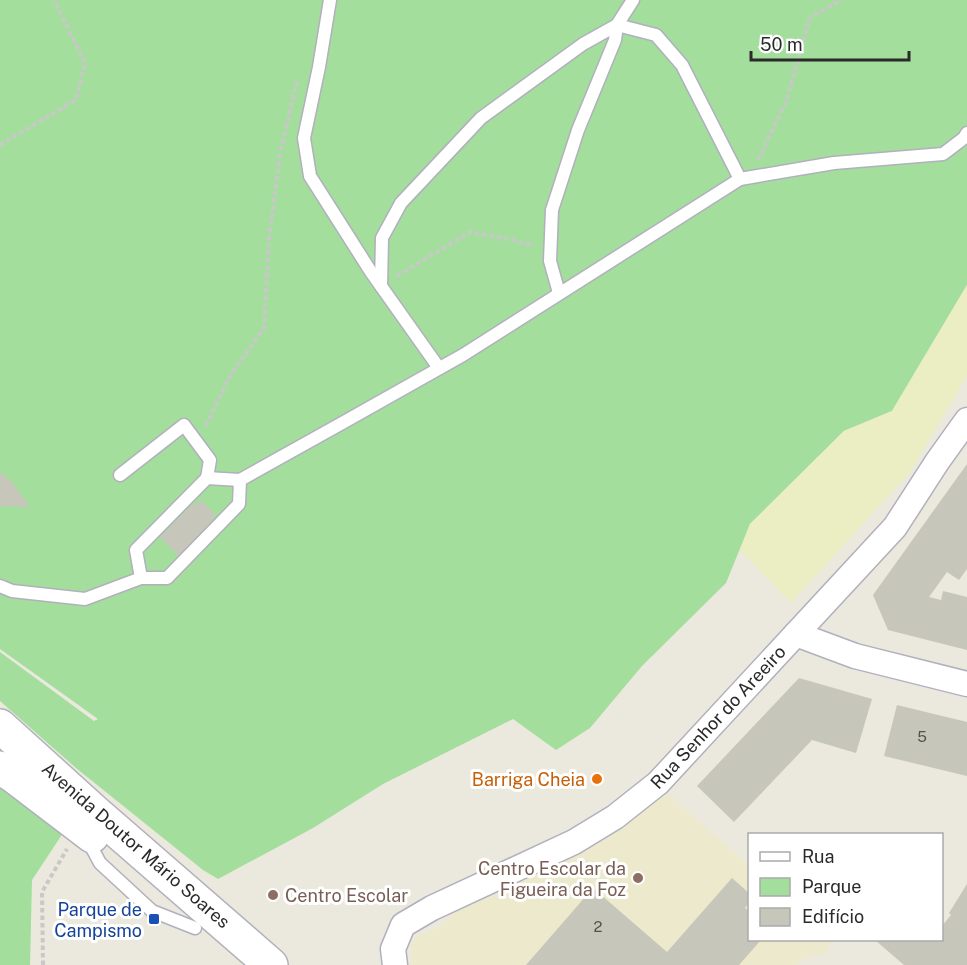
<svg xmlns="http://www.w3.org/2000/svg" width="967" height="965" viewBox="0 0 967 965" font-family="'Public Sans',sans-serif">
	<rect width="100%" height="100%" fill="#ebe8dd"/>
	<path fill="#ece9cd" d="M663,790l86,75 1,75h81l-3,13 -25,6 -7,6h-385v-19l6,-11 19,-6 18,-17 12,-7 139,-65 28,-22z"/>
	<g fill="#a3de9d">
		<path d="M0,0h967v285l-75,126 -48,20 -94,93 -24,59 -84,83 -52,62 -34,22 -43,-31 -130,65 -70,44 -95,51 -15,-9 -127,-102 -76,-67v-49l94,69 4,-2 -98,-70z"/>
		<path d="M0,788l19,11 44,34 -31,47 -2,85h-30z"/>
	</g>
	<path fill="#ebeec2" d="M967,285v91l-57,96 -119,131 -51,-53 10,-26 94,-93 48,-20z"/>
	<g fill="#c7c6bb">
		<path d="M967,464v105l-8,11 -12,-8 -18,25 12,3 2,-9 24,6v53l-79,-20 -15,-35z"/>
		<path d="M0,472l12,10 18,25 -30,-1z"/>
		<path d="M201,500l15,15 -5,5 1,2 -33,34 -19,-19 34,-34 2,2z"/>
		<path d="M799,678l73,21 -16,54 -44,-13 -78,82 -37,-36z"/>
		<path d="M897,705l70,17v54l-83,-20z"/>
		<path d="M732,878l18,16v8l-5,6 5,4v28h11l-22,25h-213l67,-77 74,64z"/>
		<path d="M967,884v81h-63l-29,-25h67v-14l9,-11 -2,-2z"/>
	</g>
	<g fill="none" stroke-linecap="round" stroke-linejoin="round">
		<g stroke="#b1b0bd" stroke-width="15">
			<g id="lane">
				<path d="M330,0l-11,67 -15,71 6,38 61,96 68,96"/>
				<path d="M381,286l1,-48 19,-35 80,-85 102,-74 34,-19 39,10 26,30 58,114"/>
				<path d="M559,293l-9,-32 2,-51 26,-80 37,-90 2,-15 16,-25"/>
				<path d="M120,475l64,-50 26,35 -3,18"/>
				<path d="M141,578l-5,-28 71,-72 33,2 104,-58 119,-67 277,-176 94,-16 109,-9 21,-16 3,-5"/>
				<path d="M0,586l12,5 73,8 56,-21h26l72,-74 1,-24"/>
				<path d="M86,837l14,26 52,48 43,17"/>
			</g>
		</g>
		<g stroke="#b1b0bd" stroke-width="27">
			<g id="street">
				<path d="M796,634l59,22 112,28"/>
				<path d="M395,965l-2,-16 10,-24 29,-17 142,-66 41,-25 43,-34 237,-256 42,-65 30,-42"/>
			</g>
		</g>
		<g stroke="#b1b0bd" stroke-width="36">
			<g id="secondary">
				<path d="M0,726l95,86 176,153"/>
				<path d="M0,768l12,7 80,61"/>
			</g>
		</g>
		<g stroke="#c8c8c8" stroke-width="4" stroke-dasharray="4.5 3" stroke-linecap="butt">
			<path d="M0,145l76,-45 9,-37 -31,-63"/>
			<path d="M758,160l28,-58 24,-85 32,-17"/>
			<path d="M397,276l73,-44 39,7 25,7"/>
			<path d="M206,426l22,-47 36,-51 5,-89 11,-85 17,-73"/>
			<path d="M43,965l-1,-73 25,-43"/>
		</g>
		<use href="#lane" stroke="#fff" stroke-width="12"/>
		<use href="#street" stroke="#fff" stroke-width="24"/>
		<use href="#secondary" stroke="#fff" stroke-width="33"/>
	</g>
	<circle fill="#e8710a" stroke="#fff" stroke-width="2" cx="597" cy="779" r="6"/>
	<g fill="#8d6e63" stroke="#fff" stroke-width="2">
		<circle cx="638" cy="878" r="6"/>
		<circle cx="273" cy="895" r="6"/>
	</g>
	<rect fill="#1a4fb4" stroke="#fff" stroke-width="2" x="148" y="913" width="12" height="12" rx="3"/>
	<g text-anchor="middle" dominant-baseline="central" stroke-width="6" stroke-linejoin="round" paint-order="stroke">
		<g font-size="15" fill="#51514e">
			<text x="922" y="736">5</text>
			<text x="598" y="926">2</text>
		</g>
		<g font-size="18" fill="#2a2a2a" stroke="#fff">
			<text transform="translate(718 717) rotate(-47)">Rua Senhor do Areeiro</text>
			<text transform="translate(136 845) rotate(41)">Avenida Doutor Mário Soares</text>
		</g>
		<g font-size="18" fill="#c56008" stroke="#fff" text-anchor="end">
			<text x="585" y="779">Barriga Cheia</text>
		</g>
		<g font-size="18" fill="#785e54" stroke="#fff" text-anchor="end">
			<text x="626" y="868">Centro Escolar da<tspan x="626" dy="21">Figueira da Foz</tspan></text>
			<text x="285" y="895" text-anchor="start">Centro Escolar</text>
		</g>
		<g font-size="18" fill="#164399" stroke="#fff" text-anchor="end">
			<text x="142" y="909">Parque de<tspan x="142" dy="21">Campismo</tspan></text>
		</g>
	</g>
	<rect x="748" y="833" width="195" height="108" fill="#ffffff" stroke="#aaaaaa" stroke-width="1.5"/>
	<rect x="760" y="852" width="30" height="9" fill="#ffffff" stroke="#aaaaaa" stroke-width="1.5"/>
	<text x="802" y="863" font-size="18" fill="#2a2a2a">Rua</text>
	<rect x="760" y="878" width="30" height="18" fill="#a3de9d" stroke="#aaaaaa" stroke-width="1.5"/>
	<text x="802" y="893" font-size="18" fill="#2a2a2a">Parque</text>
	<rect x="760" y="908" width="30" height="18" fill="#c7c6bb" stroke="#aaaaaa" stroke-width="1.5"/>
	<text x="802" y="923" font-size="18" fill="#2a2a2a">Edifício</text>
	<path d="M751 51v9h158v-9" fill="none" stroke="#2a2a2a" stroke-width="3"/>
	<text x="760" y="51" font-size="18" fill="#2a2a2a" stroke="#ffffff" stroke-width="4.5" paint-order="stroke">50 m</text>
</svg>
